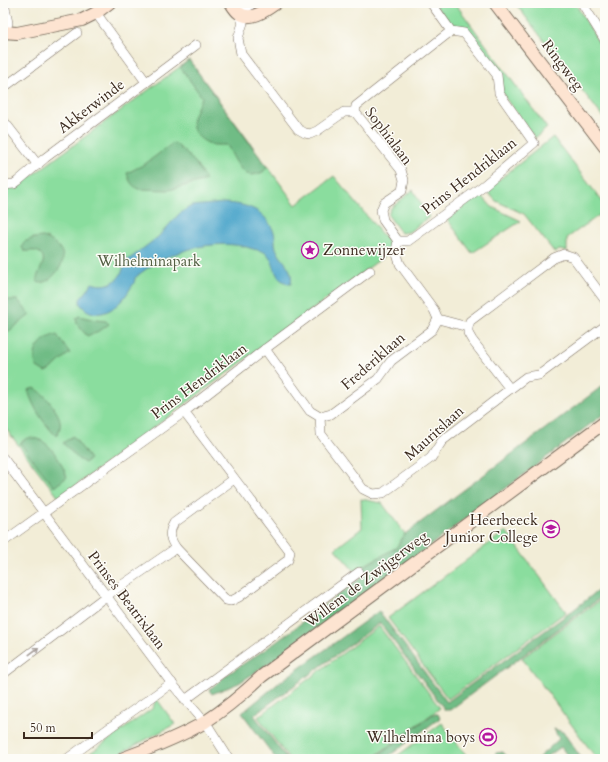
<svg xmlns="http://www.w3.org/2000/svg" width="608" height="762" viewBox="0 0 608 762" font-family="Cardo,serif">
	<rect width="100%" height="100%" fill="#fdfcf7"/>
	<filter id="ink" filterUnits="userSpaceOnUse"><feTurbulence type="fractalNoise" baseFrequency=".025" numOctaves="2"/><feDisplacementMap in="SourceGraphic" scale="8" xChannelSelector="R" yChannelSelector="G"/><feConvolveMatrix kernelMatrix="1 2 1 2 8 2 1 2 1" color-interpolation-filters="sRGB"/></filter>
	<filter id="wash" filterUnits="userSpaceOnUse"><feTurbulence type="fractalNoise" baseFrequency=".012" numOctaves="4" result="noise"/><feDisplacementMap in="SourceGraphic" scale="16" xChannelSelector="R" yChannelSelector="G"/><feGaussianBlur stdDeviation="0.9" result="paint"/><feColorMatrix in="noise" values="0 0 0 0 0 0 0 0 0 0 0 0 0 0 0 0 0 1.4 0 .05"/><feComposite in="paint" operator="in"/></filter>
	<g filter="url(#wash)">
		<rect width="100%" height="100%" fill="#f2edd7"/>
		<g fill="#8add9e" stroke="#62845e">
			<path d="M434,3h21l92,125 -12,10 -32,-43 -5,-21 -32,-42 -15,-5z"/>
			<path d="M515,3h60l30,50v67z"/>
			<path d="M189,60l107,145 38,-29 60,73 -335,249 -56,-73v-236h7l8,-3z"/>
			<path d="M553,137l52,68v6l-38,27v13l-8,-1 -4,3 -31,-39 -28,-13 -10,-11z"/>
			<path d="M413,190l16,27 -20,15 -8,1 -13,-18 3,-7z"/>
			<path d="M480,194l12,13 29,14 -49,32 -25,-34z"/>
			<path d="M361,499l21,4 23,31 -9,14c-6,2 -9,5 -14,8 -10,4 -18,10 -27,16l-20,-23 27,-21z"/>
			<path d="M506,531l60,81 -118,87 -60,-81z"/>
			<path d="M600,600l5,7v152h-8l-75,-101z"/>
			<path d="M379,626l61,82 -69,51h-82l-31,-42z"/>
			<path d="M156,698l19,26 -65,35h-28l71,-51z"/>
			<path d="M442,723l27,36h-76z"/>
		</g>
		<g fill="#6fbc85" stroke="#557352">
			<path d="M189,60l78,107 -4,5c-5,2 -11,4 -16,2 -8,-3 -16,-22 -20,-29 -4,0 -9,0 -13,0 -13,-3 -25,-14 -21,-27 2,-7 6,-14 9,-21l-22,-30z"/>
			<path d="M173,143l3,1 19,18 11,18 -37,10 -31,-1c-7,-4 -9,-9 -11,-16l18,-9z"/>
			<path d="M43,237c19,7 27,21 12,37 -5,6 -9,8 -16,9l-2,-2c-2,-8 16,-24 -1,-30 -4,-1 -8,1 -12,0l-2,-4 2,-5 10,-4z"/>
			<path d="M3,299l7,1h8l12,15 -21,16 -4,-1 -2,-2z"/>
			<path d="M79,316l17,4 10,1 3,3 -8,6 -14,6 -10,-12 -1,-6z"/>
			<path d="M54,335h3l13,18c-7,4 -19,18 -25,19l-8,-5c-7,-14 3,-28 17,-32z"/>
			<path d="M605,384v29l-198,150 -130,95 -38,25 -27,11 -3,-4 19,-16 47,-31 87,-66 -3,-8c8,-5 15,-9 23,-13 5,-3 8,-6 14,-8l9,-14z"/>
			<path d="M34,388c8,2 25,24 26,33 1,6 -1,10 -4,15 -13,-14 -23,-28 -28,-46z"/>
			<path d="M73,436l17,23 -5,4 -7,-4 -15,-16z"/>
			<path d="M27,438c3,0 7,0 10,1 15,4 25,25 30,38l-13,10 -34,-44z"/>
			<path d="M605,585v10h-1l-154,115h-5l-65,-87 -126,92 33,44h-11l-34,-46 38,-31 99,-71 68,91 125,-91z"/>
			<path d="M433,714h5l2,4 -55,41h-12z"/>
			<path d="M554,729l9,3 19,27h-12l-9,-12 -17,12h-7l22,-20z"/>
			<path d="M503,752l6,7h-15l2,-6z"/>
		</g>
		<path fill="#4ca5ca" stroke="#446874" d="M224,203c23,1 40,6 50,29 2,5 0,11 2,16 5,14 18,18 15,36h-3c-3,-2 -6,-3 -8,-5 -6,-6 -6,-18 -13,-25 -3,-3 -10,-4 -14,-5 -37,-13 -90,3 -118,29 0,5 -3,8 -5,11 -10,18 -33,36 -50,15v-5l7,-8 5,-8c16,6 31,-3 32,-20l34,-26 21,-23 12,-8z"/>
	</g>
	<g filter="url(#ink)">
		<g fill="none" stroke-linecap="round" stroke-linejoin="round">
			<g stroke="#7b6e5f" stroke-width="10">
				<g id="street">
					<path d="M4,3l4,20 -3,9"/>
					<path d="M431,3l20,28 13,2 33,42 2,18 35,50 -51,43 -75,55h-10l-2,10 4,13 34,46 4,9 30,8v6l4,7 38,49"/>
					<path d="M582,3l23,37"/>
					<path d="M244,10l9,-7"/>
					<path d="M96,13l50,69"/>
					<path d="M239,13l4,10 -5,15 3,16 57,75 7,4 5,1 7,-3 27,-19h11l46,58 3,10 -2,11 -18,12 -3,7 2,10 15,21"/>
					<path d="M3,88l74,-55"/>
					<path d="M355,112l1,-6 95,-75"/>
					<path d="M3,120l35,45"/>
					<path d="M3,185l11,-1 4,-3 27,-23 151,-113"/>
					<path d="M468,327l2,-6 84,-63 10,-4 9,3 32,43"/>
					<path d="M265,349l45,62 10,6 1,17 42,55 10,5 10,-1 48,-35 11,-17 68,-52 16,-12 13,-2 66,-49"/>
					<path d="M184,412l106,140 -2,8 -49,37 -8,4 -5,-1 -50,-52c-6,-9 -8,-15 -2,-25l60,-44"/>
					<path d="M320,417l11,-3 47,-35 13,-18 41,-31 6,-11"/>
					<path d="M3,458l170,227 35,41 21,33"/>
					<path d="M3,542l181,-130 81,-63 105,-78"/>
					<path d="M3,674l103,-78 70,-48"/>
					<path d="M185,700l174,-128"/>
					<path d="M67,759l64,-47 41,-29"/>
				</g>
			</g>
			<g stroke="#7b6e5f" stroke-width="14">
				<g id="secondary">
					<path d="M231,3c2,3 5,8 8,10 12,9 27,-3 37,-10"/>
					<path d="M495,3l110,144"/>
					<path d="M3,32l14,1 65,-13 14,-7 13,-10"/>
					<path d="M124,758c27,-10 56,-21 81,-36 20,-13 39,-29 57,-46l343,-254"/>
				</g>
			</g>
			<use href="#street" stroke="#fff" stroke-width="9"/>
			<use href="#secondary" stroke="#fde4d1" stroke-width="12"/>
		</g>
		<defs><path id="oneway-shaft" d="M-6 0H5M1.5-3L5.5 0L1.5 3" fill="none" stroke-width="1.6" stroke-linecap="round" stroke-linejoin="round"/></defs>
		<use stroke="#a79f9a" href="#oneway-shaft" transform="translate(34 651) rotate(-37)"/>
	</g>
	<defs>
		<g id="sight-ring" transform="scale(0.9)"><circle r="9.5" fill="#fdfcf7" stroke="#b5179e" stroke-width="1.5"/><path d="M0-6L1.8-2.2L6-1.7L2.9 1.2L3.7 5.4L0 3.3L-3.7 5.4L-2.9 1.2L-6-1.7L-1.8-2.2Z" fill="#b5179e"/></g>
		<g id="school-ring" transform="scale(0.9)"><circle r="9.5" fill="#fdfcf7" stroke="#b5179e" stroke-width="1.5"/><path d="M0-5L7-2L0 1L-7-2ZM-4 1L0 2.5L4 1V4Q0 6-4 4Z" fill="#b5179e"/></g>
		<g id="stadium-ring" transform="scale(0.9)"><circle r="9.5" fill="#fdfcf7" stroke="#b5179e" stroke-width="1.5"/><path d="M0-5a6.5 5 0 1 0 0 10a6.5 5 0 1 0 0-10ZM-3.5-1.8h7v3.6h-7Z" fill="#b5179e"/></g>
	</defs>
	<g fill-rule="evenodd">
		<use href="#sight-ring" x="310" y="250"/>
		<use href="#school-ring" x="551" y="529"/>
		<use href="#stadium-ring" x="488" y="737"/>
	</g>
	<g text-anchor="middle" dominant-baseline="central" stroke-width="3" stroke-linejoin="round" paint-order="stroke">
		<g font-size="15" fill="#3b2a1e" stroke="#fdfcf7">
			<text transform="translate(563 65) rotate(53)">Ringweg</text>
			<text transform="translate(91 106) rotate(-37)">Akkerwinde</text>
			<text transform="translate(389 136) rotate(53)">Sophialaan</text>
			<text transform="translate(469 176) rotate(-38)">Prins Hendriklaan</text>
			<text transform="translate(373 361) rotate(-41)">Frederiklaan</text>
			<text transform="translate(199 381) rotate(-37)">Prins Hendriklaan</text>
			<text transform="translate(434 433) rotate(-42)">Mauritslaan</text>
			<text transform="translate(366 579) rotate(-37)">Willem de Zwijgerweg</text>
			<text transform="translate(127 600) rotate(53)">Prinses Beatrixlaan</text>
		</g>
		<g font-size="15" fill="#3b2a1e" stroke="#fdfcf7" text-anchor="end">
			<text x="323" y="250" text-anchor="start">Zonnewijzer</text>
			<text x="538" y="520">Heerbeeck<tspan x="538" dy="17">Junior College</tspan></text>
			<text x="475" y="737">Wilhelmina boys</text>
		</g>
		<g font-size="15" fill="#536044" stroke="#fdfcf7">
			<text x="149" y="261">Wilhelminapark</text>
		</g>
	</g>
	<rect width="608" height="762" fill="none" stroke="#fdfcf7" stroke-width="16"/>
	<path d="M24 732v6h68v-6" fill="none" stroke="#3b2a1e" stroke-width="2"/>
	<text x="30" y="732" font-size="12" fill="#3b2a1e" stroke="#fdfcf7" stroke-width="3" paint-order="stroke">50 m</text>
</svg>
